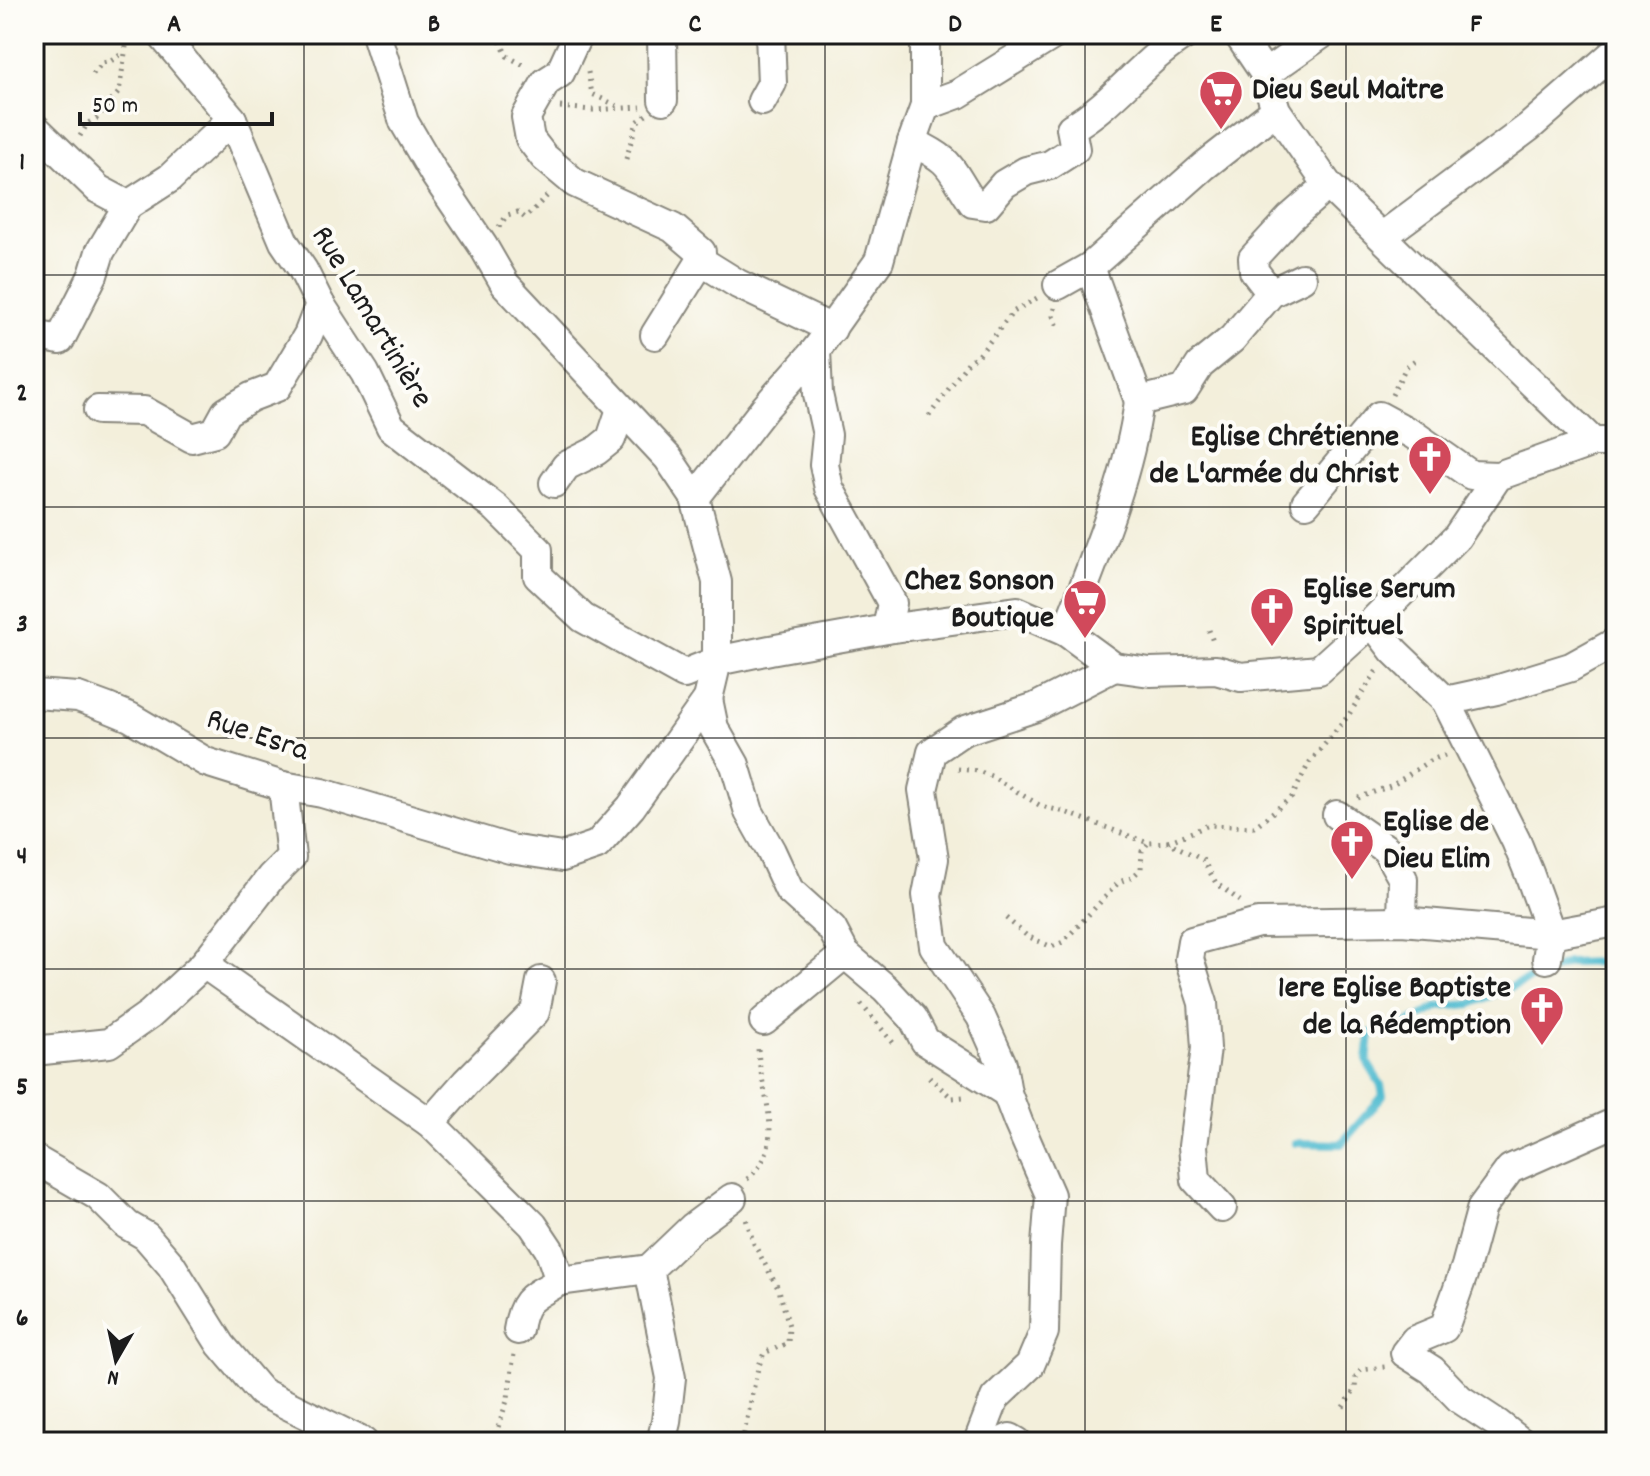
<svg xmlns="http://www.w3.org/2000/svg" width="1650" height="1476" viewBox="0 0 1650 1476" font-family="Dekko,sans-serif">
	<rect width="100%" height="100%" fill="#fdfcf7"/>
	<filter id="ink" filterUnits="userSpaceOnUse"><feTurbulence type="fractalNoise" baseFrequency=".0125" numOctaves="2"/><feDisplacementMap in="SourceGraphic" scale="16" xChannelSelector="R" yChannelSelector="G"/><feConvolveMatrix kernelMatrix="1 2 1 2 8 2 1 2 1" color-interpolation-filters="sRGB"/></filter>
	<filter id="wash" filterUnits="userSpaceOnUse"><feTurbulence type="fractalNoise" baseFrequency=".006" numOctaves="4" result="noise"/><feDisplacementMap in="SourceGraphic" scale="32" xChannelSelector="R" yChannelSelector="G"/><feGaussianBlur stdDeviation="1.8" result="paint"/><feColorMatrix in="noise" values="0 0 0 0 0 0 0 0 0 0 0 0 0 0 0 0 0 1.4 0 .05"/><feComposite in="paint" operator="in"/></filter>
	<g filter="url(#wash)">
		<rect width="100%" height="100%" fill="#f3efdb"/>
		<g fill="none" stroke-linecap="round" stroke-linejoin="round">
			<path stroke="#54bdd1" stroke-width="8" d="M1296,1143l45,1 42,-48 -2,-11 -14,-23 3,-29 28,-5 40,-21 33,-3 97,-41 37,-1 11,4"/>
		</g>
	</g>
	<g filter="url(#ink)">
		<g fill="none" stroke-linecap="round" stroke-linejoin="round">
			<g stroke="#88867c" stroke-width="32">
				<g id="street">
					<path d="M161,34l71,85 52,123 19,28 17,34 45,69 26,54 105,81 42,42v26l45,42 101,56 33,-13 53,-11 117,-21 130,-18 49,21 48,35 36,5 66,-2 25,7 78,-7 53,-48 85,-85 41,-61 95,-34"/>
					<path d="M578,34l-18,39 -14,9 -20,35 4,22 14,18 31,26 98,45 28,24v9l37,23 94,45"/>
					<path d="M662,34l1,66"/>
					<path d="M1238,34l27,40 11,36 52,75 265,257h23"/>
					<path d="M1265,74l57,-40"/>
					<path d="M762,101l10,-18 -2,-49"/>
					<path d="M925,106l33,-12 97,-60"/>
					<path d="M34,127l64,62 30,16"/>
					<path d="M912,142c43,20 36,25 61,61l13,2 18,-21 22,-13 24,-6 25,-16 -4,-21c44,-25 72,-68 115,-94"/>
					<path d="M1383,236l146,-109 87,-76"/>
					<path d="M1090,267l49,134"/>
					<path d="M1058,285l32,-18 114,-101 72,-56"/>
					<path d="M1271,293l-17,-22 -1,-13 37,-40 38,-33"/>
					<path d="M34,335l26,5 33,-65 7,-23 28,-47 42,-27 62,-59"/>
					<path d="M655,335l46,-74"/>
					<path d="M816,350l2,44 9,41 -3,30 5,23 63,115 -5,26"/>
					<path d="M98,410l46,1 48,27 23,-6 11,-20 25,-15 26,-10 31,-52 12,-31"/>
					<path d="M554,483l12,-17 30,-15 15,-12 10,-30"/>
					<path d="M695,498l69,-89 52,-59 63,-89 33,-119 13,-36v-72"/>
					<path d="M1306,503l73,-87 35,19 57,40 27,1"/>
					<path d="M1372,622l22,29 52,50 70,140 13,32 22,61 -4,25"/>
					<path d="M1066,632c28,-72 63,-154 73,-231l45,-11 16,-25 32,-26 39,-46 31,-15"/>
					<path d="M34,694l44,3 30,11 22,9 76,45 77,24 39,7 188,56 52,8 35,-12 34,-38 77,-108 9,-38v-79l-22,-84 -27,-40 -163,-174 -22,-38 -48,-71 -31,-53 -28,-88"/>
					<path d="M708,699l6,29 21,37 14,47 22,39 18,39 43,39 13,25 40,34 28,30 12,23 82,52"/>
					<path d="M1446,701l50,-11 75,-23 45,-25"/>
					<path d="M1337,815l49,34 17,30 -1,42"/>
					<path d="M204,964l67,-87 20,-20 -8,-71"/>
					<path d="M764,1021l81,-67"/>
					<path d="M34,1051l75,-8 41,-29 54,-50 226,159 103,102 16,24 11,32c-27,16 -37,16 -42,49"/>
					<path d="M430,1123l36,-41 69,-70 6,-31"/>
					<path d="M34,1159l64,37 29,29 19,11 25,29 50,80 40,47 102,50"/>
					<path d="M1222,1208l-26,-28 -3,-34 13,-98 -3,-45 -14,-44 3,-18 66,-18 144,-2 149,13 65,-12"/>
					<path d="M649,1269l22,109 -5,44 -5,20"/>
					<path d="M560,1281l89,-12 44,-42 39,-29"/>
					<path d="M978,1442l17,-44 35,-33 14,-33 2,-87 4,-50 -32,-73 -11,-29 -5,-29 -21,-47 -47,-71 -7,-51 7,-36 -11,-69 9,-38 31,-21 73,-24 78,-40"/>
					<path d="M1001,1442l9,-4 7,4"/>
					<path d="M1521,1442l-23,-18 -38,-25 -28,-29 -27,-17 10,-13 29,-12 22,-62 16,-59 28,-38 106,-47"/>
				</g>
			</g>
			<g stroke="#88867c" stroke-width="5" stroke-dasharray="2 6" stroke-linecap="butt">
				<path d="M497,34l10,22 20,11"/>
				<path d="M588,72l4,22 28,13"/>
				<path d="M93,74l9,-11 9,-2 12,-8"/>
				<path d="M560,107l32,3 49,-3"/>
				<path d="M80,136l8,-13 9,-5 22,-26 9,-58"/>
				<path d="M626,159l11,-37 9,-7"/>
				<path d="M499,227l8,-12 11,-3 7,6 25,-25"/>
				<path d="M1055,308l-2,8 6,12"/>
				<path d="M1392,395l14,-28 9,-7"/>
				<path d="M929,416l40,-55 10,-6 34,-43 24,-14"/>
				<path d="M1209,630l5,15"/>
				<path d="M958,769l20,2 13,5 50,30 24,6 83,31 20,-1 35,18 13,23 24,18"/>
				<path d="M1358,798l35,-13 36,-24 16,-6"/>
				<path d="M1168,842l41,-17 45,2 38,-30 17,-34 39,-47 29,-46"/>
				<path d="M1006,918l21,18 25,11 11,-5 56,-60 12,-4 10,-9 1,-18 6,-8"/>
				<path d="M861,1004l34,41"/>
				<path d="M929,1077l23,21 11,-1"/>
				<path d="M747,1179c44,-34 11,-90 11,-133"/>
				<path d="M1343,1407l12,-18 1,-12 5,-7 24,-3"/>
				<path d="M493,1442l15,-44 6,-44"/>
				<path d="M742,1442l16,-74 6,-15 24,-10 1,-17 -10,-36 -25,-46 -8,-25"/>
			</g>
			<use href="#street" stroke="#fff" stroke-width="28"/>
		</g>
	</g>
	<path fill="none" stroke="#1c1c1c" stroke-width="2" stroke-opacity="0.55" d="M304,34v1408M565,34v1408M825,34v1408M1085,34v1408M1346,34v1408M34,275h1582M34,507h1582M34,738h1582M34,969h1582M34,1201h1582"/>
	<defs>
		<g id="supermarket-pin" transform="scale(2.3)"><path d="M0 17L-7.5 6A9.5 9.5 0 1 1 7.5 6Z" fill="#d1495b" stroke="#fdfcf7"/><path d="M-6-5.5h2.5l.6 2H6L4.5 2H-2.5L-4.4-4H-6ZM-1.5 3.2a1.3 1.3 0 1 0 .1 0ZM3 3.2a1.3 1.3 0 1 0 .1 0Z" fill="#fff"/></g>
		<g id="church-pin" transform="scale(2.3)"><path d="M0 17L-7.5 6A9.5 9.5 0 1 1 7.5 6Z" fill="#d1495b" stroke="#fdfcf7"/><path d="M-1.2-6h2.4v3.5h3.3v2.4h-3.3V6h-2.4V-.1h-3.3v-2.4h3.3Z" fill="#fff"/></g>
	</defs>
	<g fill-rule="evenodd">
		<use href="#supermarket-pin" x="1221" y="92"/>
		<use href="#church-pin" x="1430" y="457"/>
		<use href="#supermarket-pin" x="1085" y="601"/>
		<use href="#church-pin" x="1272" y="609"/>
		<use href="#church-pin" x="1352" y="842"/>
		<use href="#church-pin" x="1542" y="1008"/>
	</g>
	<g text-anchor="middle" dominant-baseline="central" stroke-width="8" stroke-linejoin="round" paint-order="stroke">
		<g font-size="32" font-weight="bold" fill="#1c1c1c" stroke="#fdfcf7" text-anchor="start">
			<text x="1252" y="92">Dieu Seul Maitre</text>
			<text x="1399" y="439" text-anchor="end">Eglise Chrétienne<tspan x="1399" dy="37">de L'armée du Christ</tspan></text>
			<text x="1054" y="583" text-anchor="end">Chez Sonson<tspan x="1054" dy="37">Boutique</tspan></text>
			<text x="1303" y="591">Eglise Serum<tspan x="1303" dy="37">Spirituel</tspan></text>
			<text x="1383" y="824">Eglise de<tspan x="1383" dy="37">Dieu Elim</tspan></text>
			<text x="1511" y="990" text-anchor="end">1ere Eglise Baptiste<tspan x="1511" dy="37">de la Rédemption</tspan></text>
		</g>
		<g font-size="32" fill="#1c1c1c" stroke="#fdfcf7">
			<text transform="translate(370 318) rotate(59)">Rue Lamartinière</text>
			<text transform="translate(257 737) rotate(19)">Rue Esra</text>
		</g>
	</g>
	<rect width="1650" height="1476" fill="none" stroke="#fdfcf7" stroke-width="88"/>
	<g transform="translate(116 1360) rotate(189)" stroke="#fdfcf7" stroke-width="6" paint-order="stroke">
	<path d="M0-6L14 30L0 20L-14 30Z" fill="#1c1c1c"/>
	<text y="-12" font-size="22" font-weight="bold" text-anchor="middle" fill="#1c1c1c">N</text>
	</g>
	<path d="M80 112v12h192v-12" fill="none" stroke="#1c1c1c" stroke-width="4"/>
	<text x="92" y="112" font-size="24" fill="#1c1c1c" stroke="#fdfcf7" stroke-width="6" paint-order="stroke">50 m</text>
	<rect x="44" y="44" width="1562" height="1388" fill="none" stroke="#1c1c1c" stroke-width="3"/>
	<g font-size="26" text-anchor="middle" font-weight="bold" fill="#1c1c1c">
		<text x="174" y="31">A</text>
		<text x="434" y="31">B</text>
		<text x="695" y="31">C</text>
		<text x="955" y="31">D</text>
		<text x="1216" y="31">E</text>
		<text x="1476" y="31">F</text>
		<text x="22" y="169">1</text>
		<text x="22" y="400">2</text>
		<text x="22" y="631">3</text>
		<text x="22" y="863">4</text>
		<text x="22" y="1094">5</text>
		<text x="22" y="1325">6</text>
	</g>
</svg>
